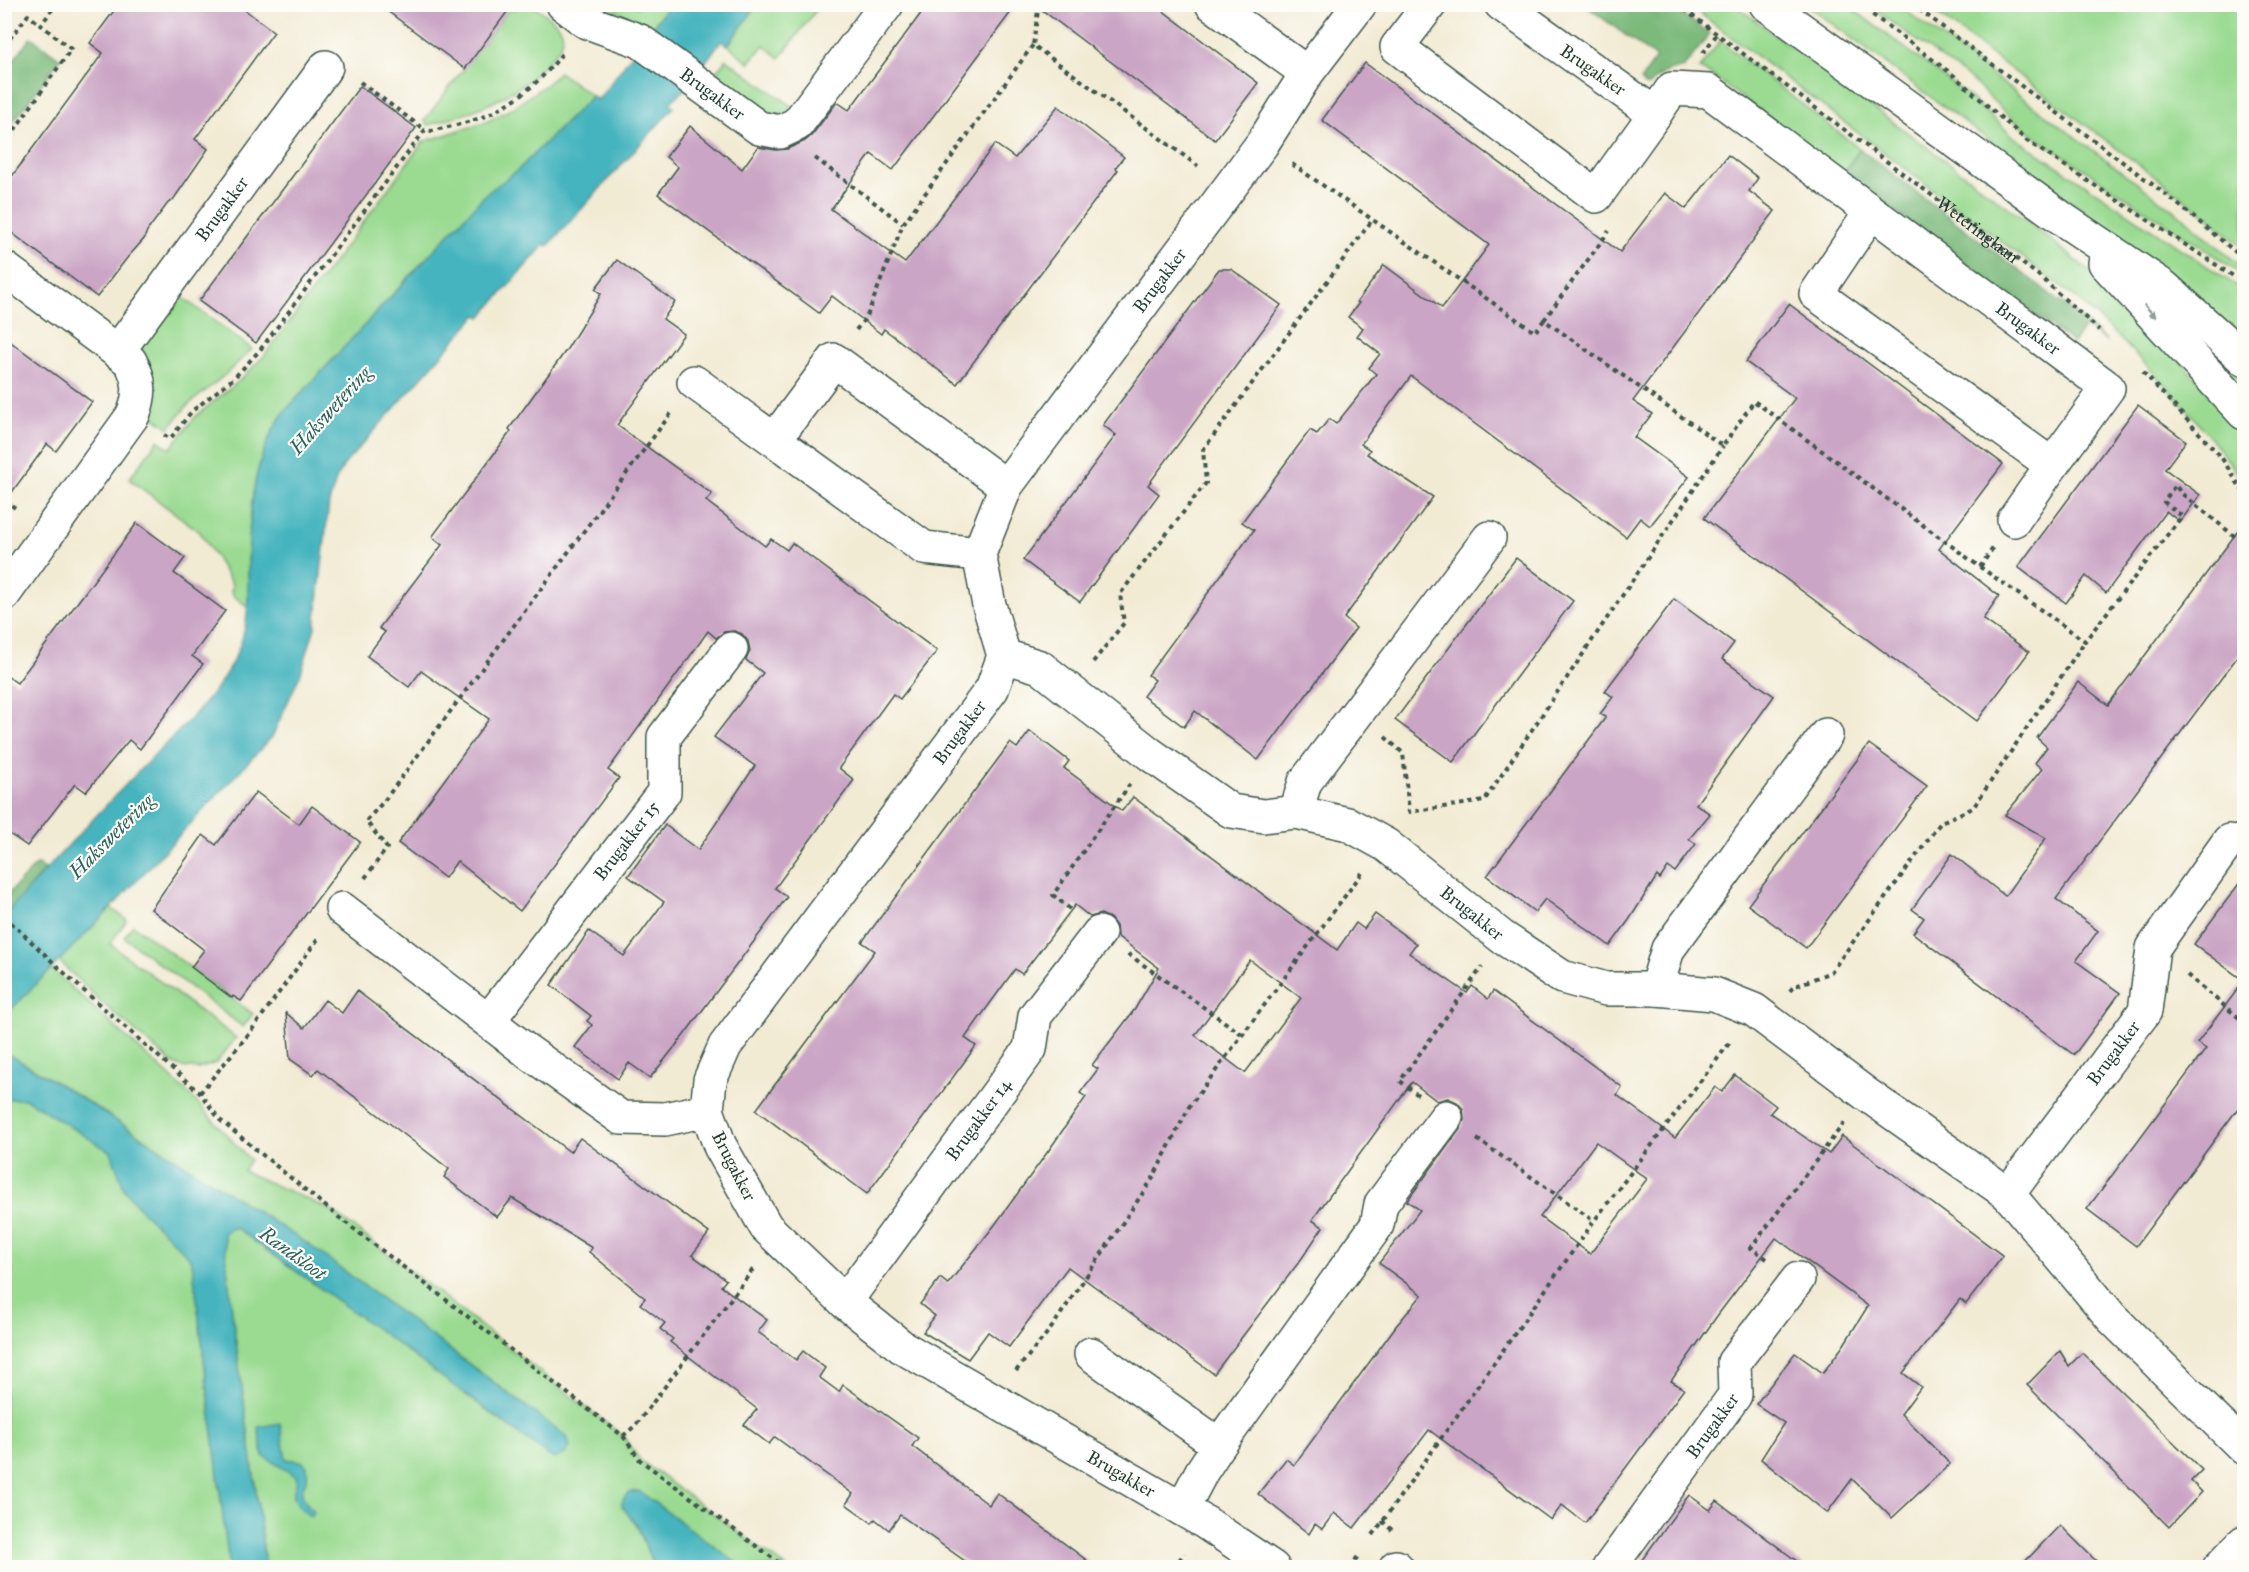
<svg xmlns="http://www.w3.org/2000/svg" width="2249" height="1572" viewBox="0 0 2249 1572" font-family="'IM FELL Great Primer',serif">
	<rect width="100%" height="100%" fill="#fdfcf7"/>
	<filter id="ink" filterUnits="userSpaceOnUse"><feTurbulence type="fractalNoise" baseFrequency=".0167" numOctaves="2"/><feDisplacementMap in="SourceGraphic" scale="12" xChannelSelector="R" yChannelSelector="G"/><feConvolveMatrix kernelMatrix="1 2 1 2 8 2 1 2 1" color-interpolation-filters="sRGB"/></filter>
	<filter id="wash" filterUnits="userSpaceOnUse"><feTurbulence type="fractalNoise" baseFrequency=".008" numOctaves="4" result="noise"/><feDisplacementMap in="SourceGraphic" scale="24" xChannelSelector="R" yChannelSelector="G"/><feGaussianBlur stdDeviation="1.35" result="paint"/><feColorMatrix in="noise" values="0 0 0 0 0 0 0 0 0 0 0 0 0 0 0 0 0 1.4 0 .05"/><feComposite in="paint" operator="in"/></filter>
	<g filter="url(#wash)">
		<rect width="100%" height="100%" fill="#f2ebd4"/>
		<g fill="#9ada91" stroke="#5c8c62" stroke-width="1.5">
			<path d="M519,5c18,0 23,6 36,17 12,10 8,22 -1,32 -32,42 -77,57 -126,71l-4,-4 86,-113 4,2z"/>
			<path d="M592,5h41l4,2 2,-2h30l-23,29 -29,-24 -6,8z"/>
			<path d="M757,5h63l-40,53 -16,-13 -15,18 -21,-18z"/>
			<path d="M1689,5h46l296,219 68,55 115,117 30,39v48c-48,-69 -106,-130 -169,-186z"/>
			<path d="M1807,5h40l118,88 49,44 230,154v50l-65,-59z"/>
			<path d="M1868,5h30l294,219 52,45v6l-203,-134 -26,-20 -45,-42z"/>
			<path d="M1925,5h319v244l-38,-34z"/>
			<path d="M1720,41l140,108 -17,24 -133,-99 -11,-5z"/>
			<path d="M726,59l67,48 -7,6 -15,4 -62,-36z"/>
			<path d="M559,72l33,24 -74,74 -32,24 -201,217c-41,56 -36,129 -37,196l-17,-13 1,-10 -32,-52 -71,-53 29,-39 12,9 25,-32 44,-36 25,-25 159,-214 65,-21 25,-13 35,-25z"/>
			<path d="M178,294l74,55 -26,25 -39,32 -18,22 -15,-11c6,-35 0,-39 -14,-70z"/>
			<path d="M2201,337l6,1 37,37v20l-42,-50z"/>
			<path d="M111,908l16,12 -17,24 126,94 -20,25 -18,6 -17,-2 -9,-4 -71,-61 -42,-41z"/>
			<path d="M133,925l120,89 -10,13 -119,-90z"/>
			<path d="M51,969l139,126 60,65 -7,11 88,39 292,226 17,24 146,107h-44l-104,-76c-8,1 -16,4 -16,15l16,21 11,28 7,12h-391c-11,-111 -32,-221 -41,-333l5,-5 7,-1 138,99 175,129 18,-19 -259,-193 -236,-152 -64,-38 -3,-5 -1,-33z"/>
			<path d="M16,1098l10,1 85,53 13,37 18,22 48,46 3,11 36,299 -224,1 -1,-468z"/>
		</g>
		<g fill="#7bba7b" stroke="#4d7c58" stroke-width="1.5">
			<path d="M1585,5h84l41,29 -27,34c-15,1 -25,7 -34,18h-4l-4,-6 15,-22z"/>
			<path d="M31,37l29,22 -55,74v-62z"/>
			<path d="M1860,149l215,164 32,29 -22,-15 -12,16 -230,-170z"/>
			<path d="M37,864l8,5 -37,44 -3,-3 -1,-17 3,2z"/>
		</g>
		<g fill="#45b4be" stroke="#327879" stroke-width="1.5">
			<path d="M669,5h88l-29,40 -7,-4 -35,47 -16,15 4,4 -126,139 -3,-2 -64,73 -4,-2 -133,150 -7,12 -8,26 -14,124 -14,46 -29,64 -161,171 -106,108 -1,-100c43,-49 88,-96 133,-143 38,-40 88,-80 105,-134 7,-22 6,-45 6,-68 1,-55 3,-114 37,-160l201,-217 32,-24 74,-74 6,4z"/>
			<path d="M5,1049l3,5 64,38 236,152 259,193 3,9 -3,7 -12,6 -6,-3 -175,-129 -138,-99 -7,1 -5,5c9,112 30,222 41,333h-36l-36,-299 -4,-11 -47,-46 -18,-22 -13,-37 -85,-53h-21z"/>
			<path d="M280,1423l6,36 15,2 6,5c4,26 -18,18 7,46l-3,5c-8,-6 -19,-15 -17,-26 1,-6 4,-9 2,-15l-33,-20 -5,-29z"/>
			<path d="M639,1491l103,76h-86l-7,-12 -11,-28 -16,-21c0,-10 8,-15 17,-15z"/>
		</g>
		<g id="blocks">
			<g fill="#caa5c5" fill-rule="evenodd">
				<path d="M119,4h118l37,28 -79,107 13,10 -35,51 -5,3 -21,28 -3,8 -17,19 -30,39 -93,-70v-40l99,-134 -13,-10z"/>
				<path d="M378,4h135l-48,65z"/>
				<path d="M928,4h89l-124,166 -22,-16 -40,55 74,54 90,-119 20,14 43,-52 66,51 -9,11 3,2 -161,214 -73,-55 -3,5 -49,-38 -13,17 -161,-119 20,-27 -12,-10 24,-31 52,43 16,-22 18,3 11,-1 18,-8 7,-6 25,-33 12,8z"/>
				<path d="M1034,4h120l104,79 -43,57z"/>
				<path d="M1365,63l255,189 45,-59 21,16 42,-54 30,23 -9,13 26,20 -142,190 19,13 -18,23 55,40 -39,49 -10,-8 -14,19 -215,-161 -50,68 9,6 -3,4 66,43 -89,121 12,10 -98,132 -63,-49 -11,16 -41,-31 12,-16 -7,-5 106,-145 -12,-8 68,-92 7,4 12,-15 7,5 40,-50 -7,-6 11,-14 -23,-18 6,-8 -15,-11 11,-14 -2,-1 27,-37 58,43 47,-63 -167,-125z"/>
				<path d="M360,86l56,42 -160,215 -57,-42z"/>
				<path d="M617,260l58,42 -12,17 21,15 -67,91 95,69 -6,7 59,45 6,-7 16,11 5,-7 145,108 -37,48 -7,-5 -54,74 15,12 -79,108 12,9 -106,142 -31,39 -21,-15 -11,16 -43,-32 17,-22 -5,-4 4,-5 -40,-31 38,-54 35,25 40,-54 -36,-26 37,-51 33,25 57,-84 -41,-29 49,-64 -17,-13 4,-9 -2,-10 -6,-7 -8,-3 -10,1 -8,6 -8,-7 -100,139 11,8 -99,133 -63,-50 -12,17 -47,-35 91,-124 -68,-48 -12,16 -42,-31 18,-24 -6,-4 63,-83 -10,-8 79,-106 -2,-2 58,-80 34,-55 -6,-5z"/>
				<path d="M1219,269h12l50,36 -133,180 11,9 -79,108 -57,-42 93,-125 -13,-10z"/>
				<path d="M1789,304l214,160 -64,85 60,47 -16,23 46,33 -52,69 -273,-203 91,-120 -49,-36z"/>
				<path d="M4,337l88,65 -36,49 -9,-7 -43,59z"/>
				<path d="M2138,405l48,36 -21,28 35,26 -20,27 -14,-11 -60,82 -20,-17 -20,27 -48,-36z"/>
				<path d="M137,523l48,35 -11,15 51,38 -33,45 11,8 -63,85 -11,-9 -43,52 -11,-8 -48,62 -23,-16v-156l13,9z"/>
				<path d="M2244,523v125l-188,251 42,32 -22,30 44,32 -46,62 -161,-122 11,-15 -12,-9 40,-55 53,42 41,-58 -41,-23 37,-46 -7,-6 12,-16 -10,-9 41,-56 30,23z"/>
				<path d="M1516,558l57,43 -120,161 -58,-42z"/>
				<path d="M1674,599l60,44 -12,16 52,37 -78,108 14,10 -21,25 7,5 -21,28 -7,-5 -8,12 -3,-3 -28,44 -19,26 -65,-47 -10,13 -48,-36 119,-159 -6,-3 13,-17 -8,-6z"/>
				<path d="M1030,731l39,30 -5,7 58,43 11,-14 204,153 19,-27 8,6 11,-15 41,30 -7,9 58,40 5,-7 16,13 5,-8 129,96 -5,8 58,43 40,-51 7,5 13,-17 41,31 -6,7 59,41 13,-18 161,120 -37,48 -6,-5 -57,74 18,14 -20,27 49,50 -58,54 -40,-39 -25,34 -66,-54 23,-36 -28,-19 39,-51 28,20 20,-27 25,-40 -92,-68 -59,78 -46,65 13,8 -99,134 -23,-18 -11,15 -122,-90 -75,98 -20,-15 -12,16 -7,-5 -6,10 -51,-40 28,-35 8,6 102,-139 26,-31 -43,-32 41,-53 -13,-9 54,-73 3,-8 -1,-11 -6,-7 -9,-4 -11,3 -25,-19 -100,138 11,7 -21,31 -88,116 -146,-107 -59,80 -21,-15 -20,27 -45,-27 12,-16 -15,-12 20,-26 8,6 46,-58 55,-76 37,-53 -6,-4 18,-24 -6,-4 43,-56 24,-41 -42,-32 -1,-10 -6,-8 -9,-4 -11,3 -15,-12 -53,69 -7,-5 -50,69 11,8 -109,148 -111,-84 119,-159 -13,-9 148,-199 7,5zM1250,960l51,38 -56,75 -50,-38zM1596,1142l51,37 -57,75 -50,-37z"/>
				<path d="M1869,744l58,42 -121,162 -58,-43z"/>
				<path d="M256,792l43,32 13,-18 48,36 -119,159 -8,-5 -1,2 -41,-31 13,-17 -53,-41 52,-74 13,10z"/>
				<path d="M2244,877v223l-108,146 -49,-37 119,-160 -9,-6 47,-62 -50,-37z"/>
				<path d="M357,991l213,161 10,-14 129,95 -17,22 34,25 -5,6 46,34 -9,12 38,28 7,-9 22,17 -6,9 20,15 4,-7 75,53 -6,8 77,59 8,-12 100,75h-122l-75,-53 -11,15 -14,-11 -3,4 -26,-19 7,-10 -78,-57 -6,7 -25,-19 13,-16 -87,-67 3,-3 -13,-10 5,-6 -25,-19 5,-6 -56,-46 3,-4 -80,-50 -15,19 -53,-40 5,-8 -27,-21 -104,-79 -5,6 -23,-16 -4,-46 18,15 21,-28 17,13z"/>
				<path d="M2060,1351l9,15 13,-13 120,117 -11,11 11,11 -33,35 -142,-142z"/>
				<path d="M1689,1495l21,15 7,-9 89,67h-170z"/>
				<path d="M2060,1525l43,43h-84z"/>
			</g>
		</g>
	</g>
	<g filter="url(#ink)">
		<use href="#blocks" fill-opacity="0" stroke="#3f574c" stroke-width="1.5"/>
		<g fill="none" stroke-linecap="round" stroke-linejoin="round">
			<g stroke="#3f574c" stroke-width="36">
				<g id="street">
					<path id="s2" d="M563,4l22,17 55,20 119,87 21,4 17,-8 90,-120"/>
					<path d="M1212,4l95,69"/>
					<path d="M1430,4l-33,43 199,149 59,-82 -154,-110"/>
					<path id="s3" d="M1655,114l17,-25 37,2 399,297 -56,77 -236,-171 55,-82"/>
					<path d="M4,268l126,93c11,19 11,34 3,54l-129,179"/>
					<path id="s4" d="M118,351l208,-284"/>
					<path d="M694,382l230,166 55,6"/>
					<path d="M775,439l59,-79 172,126"/>
					<path d="M2014,520l38,-55"/>
					<path id="s5" d="M1004,656l36,11 110,87 81,57 33,5 32,-4 52,12 38,21 116,92 60,40 44,12h50l58,5 40,16 112,84 142,100 104,124 132,130"/>
					<path d="M1296,812l9,-30 184,-244"/>
					<path d="M342,909l185,142 94,67 44,1 42,-9"/>
					<path d="M1656,989l12,-40 158,-214"/>
					<path id="s6" d="M489,1020l175,-228v-55l67,-88"/>
					<path id="s7" d="M2008,1194l137,-183 8,-63 76,-107"/>
					<path id="s8" d="M845,1302l185,-253 5,-33 64,-83"/>
					<path d="M1091,1354l128,91"/>
					<path d="M1182,1509l20,-38 17,-26 158,-220 4,-21 65,-87"/>
					<path d="M1396,1567l1,1"/>
					<path id="s9" d="M1273,1568l-67,-45 -304,-176 -57,-45 -79,-75 -46,-81 -13,-36 3,-30 15,-34 267,-357 12,-33 -15,-51 -10,-51 27,-68 256,-342 45,-71 53,-69"/>
					<path id="s10" d="M1609,1568l126,-173 -1,-33 64,-83"/>
					<path d="M2219,1568l25,-26"/>
				</g>
			</g>
			<g stroke="#3f574c" stroke-width="36">
				<g id="secondary">
					<path d="M1766,4l301,218 97,65 80,72"/>
					<path d="M2105,263l139,150"/>
				</g>
			</g>
			<g stroke="#3f574c" stroke-width="4" stroke-dasharray="4.5 4.5" stroke-linecap="butt">
				<path d="M1039,4l-6,41 165,121"/>
				<path id="s1" d="M1677,4l361,271 61,55"/>
				<path d="M1858,4l94,70 75,67 217,142"/>
				<path d="M1912,4l256,192 76,63"/>
				<path d="M4,46l24,-31 13,10"/>
				<path d="M1703,53l14,-19"/>
				<path d="M360,82l65,48"/>
				<path d="M4,145l67,-96 -30,-24 15,-21"/>
				<path d="M815,158l88,66"/>
				<path d="M1292,164l243,168 9,-12 179,126 31,-45 226,166 105,74 97,-125 -18,-14 11,-17 6,8 57,46 6,-6"/>
				<path d="M1544,320l65,-89"/>
				<path d="M856,330l11,-14 36,-92 130,-179"/>
				<path d="M2143,372l78,85 23,36"/>
				<path d="M164,435l6,4 22,-28 42,-33 26,-28 165,-220 7,1c18,-5 38,-8 55,-16 30,-14 57,-36 76,-63"/>
				<path d="M4,500l14,10"/>
				<path d="M1980,567l13,-19"/>
				<path d="M1093,662l31,-39 -4,-29 86,-111 -3,-33 170,-231"/>
				<path d="M1385,737l18,16 6,59 75,-11 239,-355"/>
				<path d="M365,878l22,-30 -21,-27 18,-20 288,-389"/>
				<path d="M1070,909l-17,-14 77,-111"/>
				<path d="M4,916l70,66 126,111 20,27 121,99 282,217 17,24 146,108"/>
				<path d="M1128,954l115,81"/>
				<path d="M2187,975l57,47"/>
				<path d="M1790,991l3,-4 38,-15 110,-150 32,-14 112,-167"/>
				<path d="M200,1093l51,-62 67,-92"/>
				<path d="M1418,1095l-18,-14 82,-114"/>
				<path d="M1477,1139l117,82"/>
				<path d="M1767,1259l-16,-11 93,-125"/>
				<path d="M1016,1371l36,-44 101,-149 36,-71 173,-234"/>
				<path d="M623,1436l13,-11 118,-157"/>
				<path d="M1382,1521l11,10"/>
				<path d="M1373,1535l221,-314 137,-180"/>
				<path d="M1174,1568l10,-15"/>
				<path d="M1350,1568l8,-12"/>
			</g>
			<use href="#street" stroke="#fff" stroke-width="33"/>
			<use href="#secondary" stroke="#fff" stroke-width="33"/>
		</g>
		<defs><path id="oneway-solid" d="M-6-.8H1V-3.2L6.5 0L1 3.2V.8H-6Z" transform="scale(1.5)"/></defs>
		<use fill="#8f9e9a" href="#oneway-solid" transform="translate(2150 311) rotate(47)"/>
	</g>
	<g text-anchor="middle" dominant-baseline="central" stroke-width="4.5" stroke-linejoin="round" paint-order="stroke">
		<g font-size="18" fill="#1f3d34" stroke="#fdfcf7">
			<text transform="translate(1593 70) rotate(35)">Brugakker</text>
			<text stroke="none"><textPath href="#s2" startOffset="176">Brugakker</textPath></text>
			<text stroke="none"><textPath href="#s4" startOffset="176">Brugakker</textPath></text>
			<text stroke="none"><textPath href="#s1" startOffset="376">Weteringlaan</textPath></text>
			<text stroke="none"><textPath href="#s9" startOffset="1728">Brugakker</textPath></text>
			<text stroke="none"><textPath href="#s3" startOffset="465">Brugakker</textPath></text>
			<text stroke="none"><textPath href="#s9" startOffset="1204">Brugakker</textPath></text>
			<text stroke="none"><textPath href="#s6" startOffset="226">Brugakker 15</textPath></text>
			<text stroke="none"><textPath href="#s5" startOffset="549">Brugakker</textPath></text>
			<text stroke="none"><textPath href="#s7" startOffset="176">Brugakker</textPath></text>
			<text stroke="none"><textPath href="#s8" startOffset="226">Brugakker 14</textPath></text>
			<text transform="translate(734 1166) rotate(63)">Brugakker</text>
			<text stroke="none"><textPath href="#s10" startOffset="176">Brugakker</textPath></text>
			<text transform="translate(1121 1474) rotate(30)">Brugakker</text>
		</g>
		<g font-size="20" font-style="italic" fill="#2a615d" stroke="#fdfcf7">
			<text transform="translate(330 410) rotate(-48)">Hakswetering</text>
			<text transform="translate(111 836) rotate(-45)">Hakswetering</text>
			<text transform="translate(293 1253) rotate(36)">Randsloot</text>
		</g>
	</g>
	<rect width="2249" height="1572" fill="none" stroke="#fdfcf7" stroke-width="24"/>
</svg>
